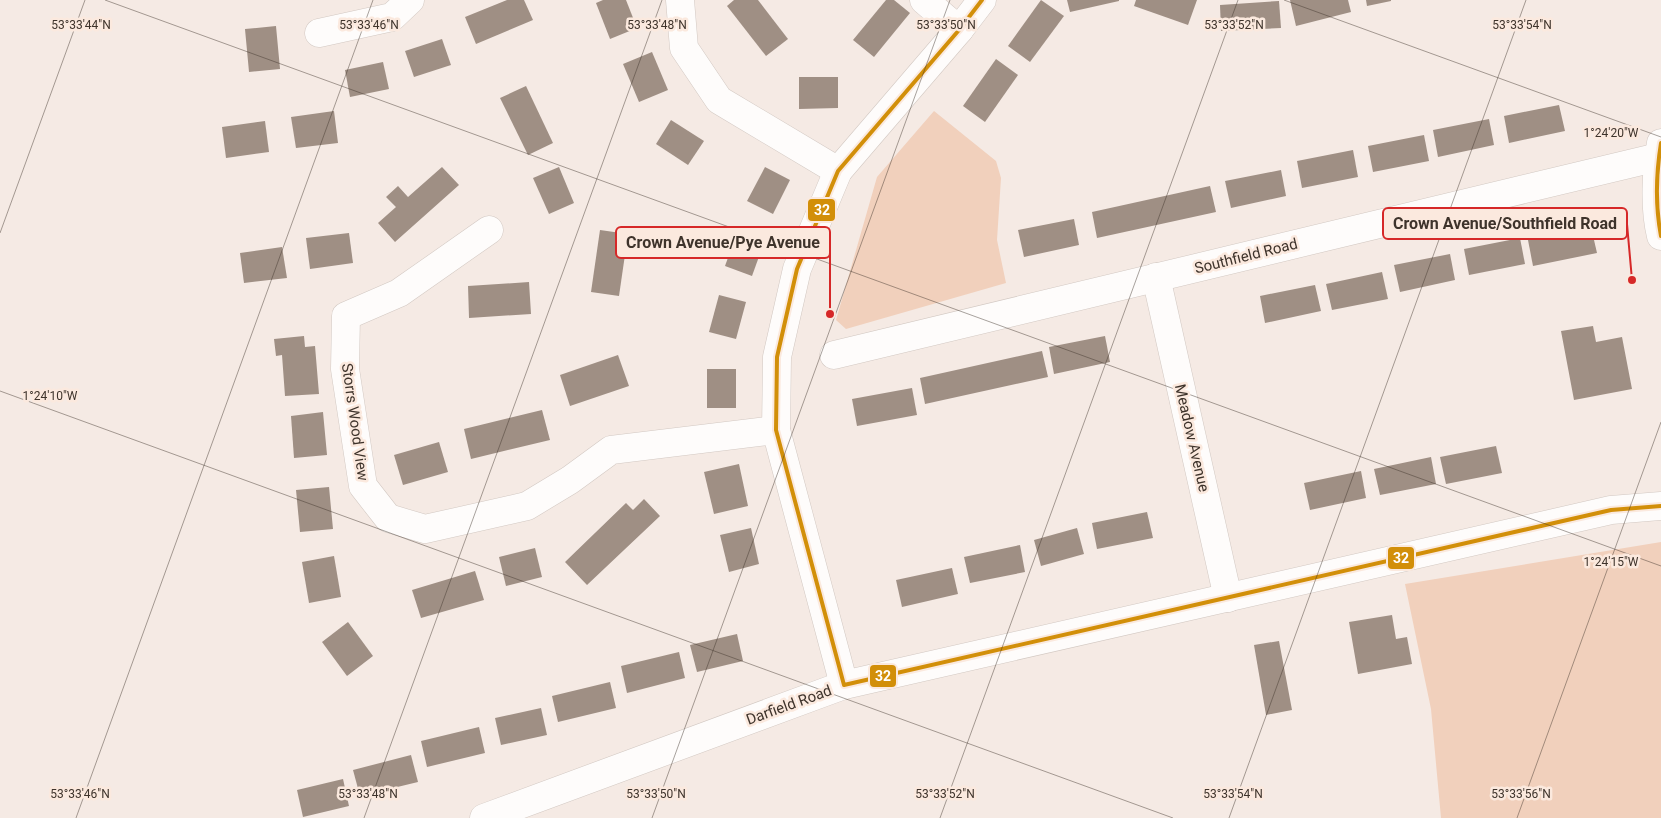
<svg xmlns="http://www.w3.org/2000/svg" width="1661" height="818" viewBox="0 0 1661 818" font-family="Roboto,sans-serif">
	<rect width="100%" height="100%" fill="#f5eae4"/>
	<g fill="#f1d0bc">
		<path d="M934,111l62,50 5,17 -4,62 9,43 -160,46 -10,-9 41,-143z"/>
		<path d="M1661,542v276h-220l-10,-109 -26,-125z"/>
	</g>
	<g fill="#9f8f84">
		<path d="M507,0h17l9,20 -57,24 -11,-27z"/>
		<path d="M603,0h23l11,28 -27,11 -14,-36z"/>
		<path d="M734,0h24l30,39 -22,17 -39,-50z"/>
		<path d="M886,0h8l16,13 -36,44 -21,-17z"/>
		<path d="M1041,0l23,16 -34,46 -22,-16z"/>
		<path d="M1067,0h52v1l-49,11z"/>
		<path d="M1136,0h61l-9,25 -54,-19z"/>
		<path d="M1290,0h58l3,12 -55,14z"/>
		<path d="M1366,0h25v1l-24,5z"/>
		<path d="M1279,1l2,27 -60,3 -1,-26z"/>
		<path d="M276,26l4,43 -31,3 -4,-43z"/>
		<path d="M442,39l9,26 -37,12 -9,-26z"/>
		<path d="M652,52l16,38 -29,12 -16,-38z"/>
		<path d="M996,59l22,16 -33,47 -22,-16z"/>
		<path d="M383,62l6,27 -39,8 -5,-27z"/>
		<path d="M799,77h39v31l-39,1z"/>
		<path d="M526,86l27,57 -25,12 -28,-57z"/>
		<path d="M1559,105l6,26 -56,12 -5,-27z"/>
		<path d="M334,111l4,32 -42,5 -5,-31z"/>
		<path d="M1489,119l5,26 -56,12 -5,-27z"/>
		<path d="M671,120l33,21 -16,24 -32,-21z"/>
		<path d="M265,121l4,31 -43,6 -4,-31z"/>
		<path d="M1424,135l5,26 -56,11 -5,-26z"/>
		<path d="M1353,150l5,27 -56,11 -5,-27z"/>
		<path d="M442,167l17,18 -64,57 -17,-19 18,-16 -10,-10 12,-11 10,11z"/>
		<path d="M559,167l15,36 -25,11 -16,-36z"/>
		<path d="M765,167l25,13 -17,34 -26,-13z"/>
		<path d="M1281,170l5,26 -55,12 -6,-27z"/>
		<path d="M1210,186l6,26 -119,26 -5,-26z"/>
		<path d="M1074,219l5,26 -55,12 -6,-27z"/>
		<path d="M1591,227l6,26 -64,13 -5,-26z"/>
		<path d="M600,230l28,4 -9,62 -28,-4z"/>
		<path d="M738,230l27,10 -13,36 -27,-10z"/>
		<path d="M349,233l4,30 -43,6 -4,-31z"/>
		<path d="M1520,238l5,26 -56,11 -5,-26z"/>
		<path d="M282,247l5,31 -43,5 -4,-30z"/>
		<path d="M1450,254l5,26 -55,12 -6,-27z"/>
		<path d="M1382,272l6,27 -56,11 -6,-26z"/>
		<path d="M529,282l2,32 -62,4 -1,-32z"/>
		<path d="M1315,285l6,26 -56,12 -5,-27z"/>
		<path d="M719,295l27,7 -10,37 -27,-7z"/>
		<path d="M1593,326l3,16 26,-5 10,52 -58,11 -13,-69z"/>
		<path d="M304,336l1,11 10,-1 4,48 -34,2 -3,-41 -6,1 -2,-17z"/>
		<path d="M1105,336l5,26 -56,12 -5,-27z"/>
		<path d="M1042,351l6,26 -123,27 -5,-26z"/>
		<path d="M618,355l11,31 -59,20 -10,-31z"/>
		<rect x="707" y="369" width="29" height="39"/>
		<path d="M912,388l5,27 -60,11 -5,-27z"/>
		<path d="M542,410l8,30 -79,19 -7,-30z"/>
		<path d="M323,412l4,43 -33,3 -3,-42z"/>
		<path d="M439,442l9,30 -45,13 -9,-30z"/>
		<path d="M1496,446l6,27 -56,11 -6,-27z"/>
		<path d="M1431,457l5,27 -56,11 -6,-26z"/>
		<path d="M739,464l9,42 -34,8 -10,-42z"/>
		<path d="M1361,471l5,27 -56,12 -6,-27z"/>
		<path d="M329,487l4,42 -33,3 -4,-42z"/>
		<path d="M644,499l16,17 -73,69 -22,-23 61,-59 7,7z"/>
		<path d="M1147,512l6,26 -56,11 -5,-26z"/>
		<path d="M751,528l8,36 -30,8 -9,-37z"/>
		<path d="M1077,528l7,26 -43,12 -7,-26z"/>
		<path d="M1020,545l5,27 -55,11 -6,-26z"/>
		<path d="M535,548l7,29 -36,9 -7,-29z"/>
		<path d="M334,556l7,41 -32,6 -7,-41z"/>
		<path d="M952,568l6,26 -56,13 -6,-27z"/>
		<path d="M475,571l9,29 -63,18 -9,-28z"/>
		<path d="M1392,615l4,24 11,-2 5,27 -54,10 -9,-52z"/>
		<path d="M348,622l25,34 -26,20 -25,-34z"/>
		<path d="M737,634l6,27 -46,11 -7,-27z"/>
		<path d="M1279,641l13,69 -26,5 -12,-70z"/>
		<path d="M679,652l6,26 -58,15 -6,-27z"/>
		<path d="M610,682l6,26 -58,14 -6,-26z"/>
		<path d="M541,708l6,27 -46,10 -6,-27z"/>
		<path d="M479,727l6,26 -58,14 -6,-26z"/>
		<path d="M411,755l7,27 -58,14 -7,-26z"/>
		<path d="M343,779l6,27 -46,11 -6,-27z"/>
	</g>
	<g fill="none" stroke-linecap="round" stroke-linejoin="round">
		<g stroke="#d2c8c2" stroke-width="29">
			<g id="minor">
				<path d="M680,0l4,48 35,52 119,71"/>
				<path d="M924,0l35,30"/>
				<path d="M319,33l73,-16 18,-17"/>
				<path d="M1661,143c-5,28 -7,65 0,93"/>
				<path d="M489,230l-90,63 -53,23 -1,53 18,117 25,32 37,11 102,-23 43,-26 41,-30 165,-20"/>
				<path d="M1156,277l72,321"/>
				<path d="M834,355l824,-198"/>
				<path d="M844,685l-68,-255 1,-73 20,-88 41,-98 121,-141 23,-30"/>
				<path d="M484,818l360,-133 767,-175 50,-4"/>
			</g>
		</g>
		<use href="#minor" stroke="#fefcfb" stroke-width="28"/>
		<g stroke="#fbe9de" stroke-width="8">
			<g id="bus-1">
				<path d="M982,0l-23,30 -121,141 -41,98 -20,88 -1,73 68,255 767,-175 50,-4"/>
				<path d="M1661,143c-5,31 -6,62 0,93"/>
			</g>
		</g>
		<use href="#bus-1" stroke="#d28f09" stroke-width="4"/>
	</g>
	<path fill="none" stroke="#3e332b" stroke-width="1" stroke-opacity="0.45" d="M105,0l1556,566M1284,0l377,137M0,233l85,-233M0,391l1173,427M76,818l297,-818M364,818l298,-818M652,818l298,-818M940,818l298,-818M1229,818l297,-818M1517,818l144,-396"/>
	<g text-anchor="middle" dominant-baseline="central" stroke-width="5" stroke-linejoin="round" paint-order="stroke">
		<g font-size="15" fill="#3e332b" stroke="#fbe9de">
			<text transform="translate(1246 256) rotate(-14)">Southfield Road</text>
			<text transform="translate(355 422) rotate(82)">Storrs Wood View</text>
			<text transform="translate(1192 438) rotate(77)">Meadow Avenue</text>
			<text transform="translate(789 705) rotate(-20)">Darfield Road</text>
		</g>
	</g>
	<g font-size="12" text-anchor="middle" fill="#3e332b" stroke="#fbe9de" stroke-width="5" stroke-linejoin="round" paint-order="stroke">
		<text x="369" y="29">53°33'46"N</text>
		<text x="81" y="29">53°33'44"N</text>
		<text x="657" y="29">53°33'48"N</text>
		<text x="946" y="29">53°33'50"N</text>
		<text x="1234" y="29">53°33'52"N</text>
		<text x="1522" y="29">53°33'54"N</text>
		<text x="1611" y="137">1°24'20"W</text>
		<text x="50" y="400">1°24'10"W</text>
		<text x="1611" y="566">1°24'15"W</text>
		<text x="80" y="798">53°33'46"N</text>
		<text x="368" y="798">53°33'48"N</text>
		<text x="656" y="798">53°33'50"N</text>
		<text x="945" y="798">53°33'52"N</text>
		<text x="1233" y="798">53°33'54"N</text>
		<text x="1521" y="798">53°33'56"N</text>
	</g>
	<path fill="none" stroke="#d62828" stroke-width="2" d="M1632 280L1627 224M830 314L830 242"/>
	<g fill="#d62828" stroke="#fbe9de" stroke-width="2">
		<circle cx="1632" cy="280" r="5"/>
		<circle cx="830" cy="314" r="5"/>
	</g>
	<g fill="#fbe9de" stroke="#d62828" stroke-width="2">
		<rect x="1383" y="208" width="244" height="31" rx="5"/>
		<rect x="616" y="227" width="214" height="31" rx="5"/>
	</g>
	<g font-size="16" text-anchor="middle" font-weight="bold" fill="#3e332b">
		<text x="1505" y="229">Crown Avenue/Southfield Road</text>
		<text x="723" y="248">Crown Avenue/Pye Avenue</text>
	</g>
	<g stroke="#fbe9de" stroke-width="2">
		<rect x="807" y="198" width="29" height="24" rx="5" fill="#d28f09"/>
		<rect x="1387" y="546" width="28" height="24" rx="5" fill="#d28f09"/>
		<rect x="869" y="664" width="28" height="24" rx="5" fill="#d28f09"/>
	</g>
	<g font-size="14" text-anchor="middle" font-weight="bold" fill="#fff">
		<text x="822" y="215">32</text>
		<text x="1401" y="563">32</text>
		<text x="883" y="681">32</text>
	</g>
</svg>
